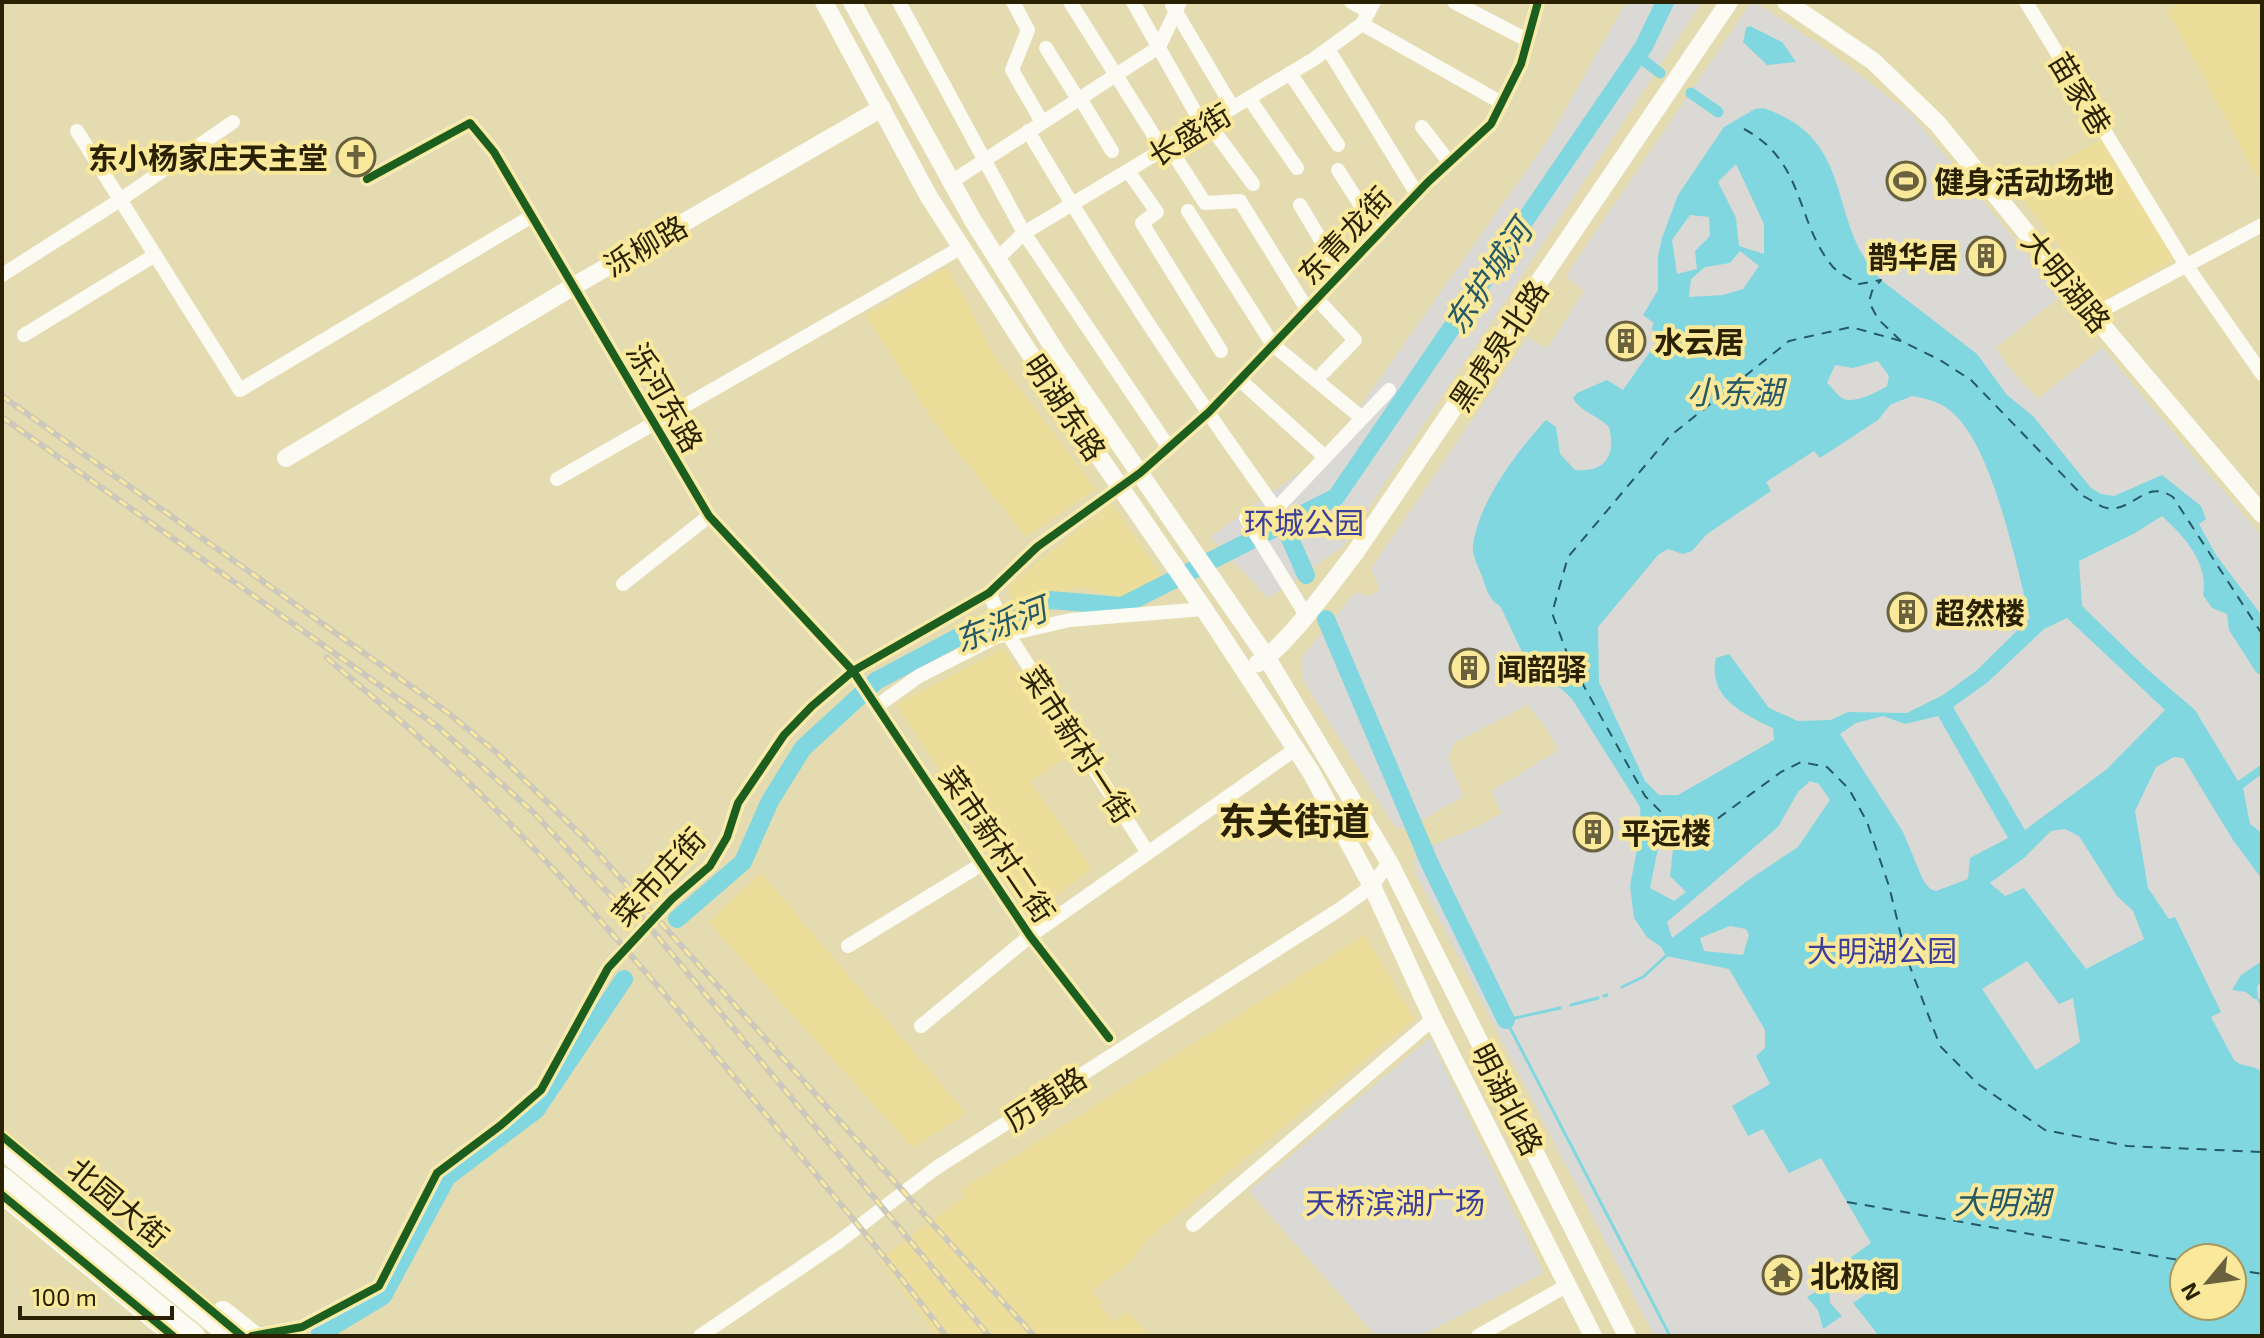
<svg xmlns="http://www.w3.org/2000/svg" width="2264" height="1338" viewBox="0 0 2264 1338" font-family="'Exo 2','Noto Sans SC',sans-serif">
	<rect width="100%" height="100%" fill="#e4dbb1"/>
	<g fill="#eddd9b">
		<path d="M2181,2h81v184l-95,-176z"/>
		<path d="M2102,139l74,119 -74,44 -88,-114z"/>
		<path d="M948,267l45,87 103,135 -70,48 -93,-116 -67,-106z"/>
		<path d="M1111,503l50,73 -41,22 -43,-11 -64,16 -5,-17z"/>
		<path d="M1004,648l67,106 -41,28 62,86 -59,46 -137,-210z"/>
		<path d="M761,873l205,240 -53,35 -205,-226z"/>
		<path d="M1365,935l49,84 -263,217 -23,28 -36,27 10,12 -2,3 14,16 13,-11 23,25h-214l-56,-77 85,-63 -4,-6z"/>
	</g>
	<g fill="#dad9d5" fill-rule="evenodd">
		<path d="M1626,2h76l-359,545 -75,51 -58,-61 118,-85 220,-312z"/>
		<path d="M1750,4l10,1 66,44 86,66 149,181 -65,51 11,19 31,33 64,-51 160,188v800h-608l-238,-462 -2,-14 5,-9 60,-25 23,-13 -11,-22 68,-41 -13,-22 -18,-23 -74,38 -6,16 14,35 -1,4 -53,30 -6,1 -9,-5 -90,-144 -2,-22 54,-66 13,4 12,-6 -9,-21 157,-232 19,12 37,-58 -18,-15zM2184,1258h48v48h-48z"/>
		<path d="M1430,1038l114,235 -124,63h-44l-127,-145z"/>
	</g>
	<g fill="#81d7df" fill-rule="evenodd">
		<path d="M1750,26l32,16 14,20 -29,3 -24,-23 3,-14z"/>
		<path d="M1763,108c95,31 62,113 118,172l96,74 30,41 26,21 58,72 10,6 13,2 48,-21 39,31 5,13 -7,5 17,31 46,61v60l-6,-4 -27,-42 -2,-16 -15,-6 -9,-13c6,-32 -19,-59 -41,-79l-27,17 -56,28 3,45 65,63 48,41 43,71 24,-17v10l-19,14 7,36 12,9v46l-29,-39 -50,-82 -9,-1 -18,10 -21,44 13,77 21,31 6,-2 46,95 -10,5 23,43c9,8 19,4 28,12v264h-383l-26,-33 16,-11 -19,-34 21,-15 -50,-85 -32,15 -26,-44 -15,7 -16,-30 38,-22 -14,-28 9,-8v-18l-36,-61 -63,-13 -5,-9 -14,-10 -13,-19 -4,-32 11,-57 -1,-22 -68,-108c-12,-14 -26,-18 -39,-31 -11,-11 -24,-46 -33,-62 -11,-6 -14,-18 -18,-30 -3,-8 -10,-21 -9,-29 4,-43 45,-97 73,-127l10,7 4,27 15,16c31,3 41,-15 34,-43 -10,-11 -30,-16 -36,-29l4,-5 30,-13 16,10 38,-54 -10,-7 3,-6 -11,-8 15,-25v-34l4,-18 16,-43 46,-68 31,-18zM1736,164l28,60v30l-25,-8 -3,-28 -18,-36zM1690,215l19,2 1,19 -15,15 2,18 -20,5 -5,-34zM1740,251l19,15 -16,23 -20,6 -34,2 2,-18 14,-12 25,-4zM1878,361l11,15 -2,10c-10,6 -33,19 -45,12 -5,-3 -10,-11 -15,-15l8,-18 18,3zM1912,396c17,3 32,7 44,20 38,38 60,148 74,202l-54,53 -33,24 -36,18 -59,-1 -17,8 -33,1 -29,-13 -40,-54 -13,4c-9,40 28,56 57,70l1,12 -96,55h-19l-14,-14 -46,-99 -1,-55 60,-72 10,-6 15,5 9,-3 15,-17 64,-43 -5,-9 48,-31 6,7 58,-38 12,-15zM2067,618l98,92 -58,59 -82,61 -72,-123 35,-25 56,-53zM1883,716l22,8 33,-8 70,122 -38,20 -2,21 -32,12 -6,-2 -7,-9 -20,-48 -63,-98 16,-11zM1810,781l9,3 11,16 -32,47 -48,32 -78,59 -5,-16 111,-95 20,-35zM2065,829l14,7 38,60 16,15 11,28 -58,30 -62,-81 -19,8 -15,-13 34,-25 27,-27zM1659,843l14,7 -3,26 16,16 -12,9 -24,-13zM1730,926l16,3 3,6 -6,20 -39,-4 -4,-13zM2027,961l32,43 14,-6 7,44 -44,28 -54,-81zM2184,1258h48v48h-48z"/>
		<path d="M2262,961v21l-5,4 1,12 4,2v9l-5,-10h-3l-8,-7 -14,-2 9,-15z"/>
		<path d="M1829,1284l1,19 12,13 -19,13 -5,-19 -11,-13z"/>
	</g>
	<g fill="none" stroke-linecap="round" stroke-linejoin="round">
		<g stroke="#81d7df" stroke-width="3">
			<path d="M1622,987l21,-10 23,-21"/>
			<path d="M1604,996l3,-1"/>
			<path d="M1571,1005l27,-7"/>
			<path d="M1560,1008l-54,12 164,316"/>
		</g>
		<g stroke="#81d7df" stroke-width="11">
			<path d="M1638,56l22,17"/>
			<path d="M1691,93l27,19"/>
		</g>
		<g stroke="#81d7df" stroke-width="18">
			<path d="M1284,525l22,50"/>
			<path d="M1326,619l104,245 76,156"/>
			<path d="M677,919l66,-57 27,-61 33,-53 73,-67 88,-47 86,-34 72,6 214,-109 308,-451 21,-44"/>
			<path d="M320,1334l63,-38 64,-119 89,-67 88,-131"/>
		</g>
		<g stroke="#255966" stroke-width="2" stroke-dasharray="10 8" stroke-linecap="butt">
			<path d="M1744,129c62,33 51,93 89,138 7,7 18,12 26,17l22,-4 -9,11 -3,11 9,17 23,22 39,19 31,20 112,116c7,3 17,11 24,12 27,4 38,-30 66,-11l89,137"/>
			<path d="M1901,341l-50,-14 -62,14 -119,95 -102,121 -16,56 18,48 75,135 23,23 24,6 25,-6 64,-47 20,-10 26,5 22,22 18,33 22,64 17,70 34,90 38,38 67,46 82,16 135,6"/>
			<path d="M1847,1202l337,59"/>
			<path d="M2232,1269l30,5"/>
		</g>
		<g stroke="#fbfaf3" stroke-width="14">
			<path d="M899,2l125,231 145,215"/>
			<path d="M1013,2l15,28 -16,40 30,52"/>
			<path d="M1070,2l93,148"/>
			<path d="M1133,2l70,124"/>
			<path d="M1351,2l18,10"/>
			<path d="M1454,2l73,38"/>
			<path d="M2026,2l160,263 76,109"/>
			<path d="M1172,5l61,103"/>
			<path d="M1362,24l140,79"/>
			<path d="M1046,48l32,51"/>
			<path d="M1328,49l89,145"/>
			<path d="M1290,73l48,72"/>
			<path d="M1080,98l32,53"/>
			<path d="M1249,98l48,70"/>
			<path d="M1208,123l45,61"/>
			<path d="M1422,127l27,35"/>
			<path d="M77,131l163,259 292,-174"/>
			<path d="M1028,131c77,130 160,256 248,378l113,-119"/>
			<path d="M1169,147l36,56 35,-2 67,108"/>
			<path d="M1338,170l41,64"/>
			<path d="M1128,171l29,41 -15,11 79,128"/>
			<path d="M367,179l103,-56 24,29 215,364 144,155 177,265 79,102"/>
			<path d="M951,182l208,-135 21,-45"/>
			<path d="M1300,205l41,69"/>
			<path d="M1188,211l85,134 89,73"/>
			<path d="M997,259l27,-26 290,-174 48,-35 12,-22"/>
			<path d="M2,275l118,-75 113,-78"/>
			<path d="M1317,299l38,41 -32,33"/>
			<path d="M2095,317l2,-4 165,-88"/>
			<path d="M24,335l131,-80"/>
			<path d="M1240,380l85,77"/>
			<path d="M557,479l405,-232"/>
			<path d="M1246,518l60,97"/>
			<path d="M623,584l86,-68"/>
			<path d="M989,593l19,41 140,219"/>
			<path d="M877,706l42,-30 77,-39 74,-17 134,-11"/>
			<path d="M848,946l134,-82"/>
			<path d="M921,1026l109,-90 267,-188"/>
			<path d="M1193,1225l240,-206"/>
			<path d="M252,1336l50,-9 77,-41 58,-113 64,-48 40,-35 67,-122 64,-69 38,-33 17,-29 11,-34 46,-68 28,-29 41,-35 136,-78 48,-46 103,-74 69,-61 219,-230 63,-58 30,-60 17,-62"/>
			<path d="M700,1336l137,-93 99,-75 404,-259 32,-23 17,-24"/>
			<path d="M1478,1336l88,-50"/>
		</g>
		<g stroke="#fbfaf3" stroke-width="18">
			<path d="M824,2l105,195 123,191 152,221 107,163 61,114 61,133 160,317"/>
			<path d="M852,2l120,217 84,133 211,306 122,204 238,474"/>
			<path d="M1786,2l87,59 65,63 157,193 167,197"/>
			<path d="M286,458l288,-172 308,-178"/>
			<path d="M1258,663c29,-17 75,-82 97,-110l374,-551"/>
			<path d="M2,1195l171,141"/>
		</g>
		<g stroke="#fbfaf3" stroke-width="22">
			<path d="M2,1148l229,188"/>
			<path d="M2,1178l192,158"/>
			<path d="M223,1312l30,24"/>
		</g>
		<g stroke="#ccc9bc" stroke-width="6">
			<g id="rail">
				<path d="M2,396l445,316 50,41 88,86 449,497"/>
				<path d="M2,417l435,309 96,86 93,100"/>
				<path d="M327,658c49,42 99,83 145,128 100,97 190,204 279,311 66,79 133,157 195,239"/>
				<path d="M623,895l366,441"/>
			</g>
		</g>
		<use href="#rail" stroke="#fae89b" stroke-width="3" stroke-dasharray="9" stroke-linecap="butt"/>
		<g stroke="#fae89b" stroke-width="13">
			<g id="cycleway">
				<path d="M367,179l103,-56 24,29 215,364 144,155 177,265 79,102"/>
				<path d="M2,1136l240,200"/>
				<path d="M2,1195l171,141"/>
				<path d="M252,1336l50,-9 77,-41 58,-113 64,-48 40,-35 67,-122 64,-69 38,-33 17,-29 11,-34 46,-68 28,-29 41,-35 136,-78 48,-46 103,-74 69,-61 219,-230 63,-58 30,-60 17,-62"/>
			</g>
		</g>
		<use href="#cycleway" stroke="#1b5e20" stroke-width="8"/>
	</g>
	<defs>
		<g id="church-ring" transform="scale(2)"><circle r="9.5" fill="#fae89b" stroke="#6a623f" stroke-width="1.5"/><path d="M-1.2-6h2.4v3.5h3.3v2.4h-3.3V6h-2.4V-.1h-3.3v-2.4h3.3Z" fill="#6a623f"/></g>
		<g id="stadium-ring" transform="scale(2)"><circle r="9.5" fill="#fae89b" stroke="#6a623f" stroke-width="1.5"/><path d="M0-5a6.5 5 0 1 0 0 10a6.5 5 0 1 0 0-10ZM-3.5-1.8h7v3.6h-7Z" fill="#6a623f"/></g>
		<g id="building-ring" transform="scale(2)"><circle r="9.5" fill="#fae89b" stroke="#6a623f" stroke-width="1.5"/><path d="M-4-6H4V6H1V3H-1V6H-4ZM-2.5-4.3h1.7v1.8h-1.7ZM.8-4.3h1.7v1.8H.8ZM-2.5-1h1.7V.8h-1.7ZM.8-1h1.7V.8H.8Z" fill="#6a623f"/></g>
		<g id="temple-ring" transform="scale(2)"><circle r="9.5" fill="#fae89b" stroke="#6a623f" stroke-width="1.5"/><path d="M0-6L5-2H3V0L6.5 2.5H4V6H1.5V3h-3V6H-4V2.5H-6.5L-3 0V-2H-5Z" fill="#6a623f"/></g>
	</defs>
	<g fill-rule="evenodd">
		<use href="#church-ring" x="356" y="157"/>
		<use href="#stadium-ring" x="1906" y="181"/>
		<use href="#building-ring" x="1986" y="256"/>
		<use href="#building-ring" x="1626" y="341"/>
		<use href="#building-ring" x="1907" y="612"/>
		<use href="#building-ring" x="1469" y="668"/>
		<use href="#building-ring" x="1593" y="832"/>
		<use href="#temple-ring" x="1782" y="1275"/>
	</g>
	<g text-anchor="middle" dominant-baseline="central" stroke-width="8" stroke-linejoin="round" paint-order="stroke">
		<g font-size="30" fill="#292102" stroke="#fae89b">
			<text transform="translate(2081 93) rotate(59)">苗家巷</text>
			<text transform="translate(1189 134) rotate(-31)">长盛街</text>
			<text transform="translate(1344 235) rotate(-47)">东青龙街</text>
			<text transform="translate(645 245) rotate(-30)">泺柳路</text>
			<text transform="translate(2067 281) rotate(51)">大明湖路</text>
			<text transform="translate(1498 345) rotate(-56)">黑虎泉北路</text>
			<text transform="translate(666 397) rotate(60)">泺河东路</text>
			<text transform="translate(1066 407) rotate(56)">明湖东路</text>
			<text transform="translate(1079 744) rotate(57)">菜市新村一街</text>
			<text transform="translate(998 844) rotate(56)">菜市新村二街</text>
			<text transform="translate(658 876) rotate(-47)">菜市庄街</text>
			<text transform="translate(1045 1098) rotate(-33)">历黄路</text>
			<text transform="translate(1508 1099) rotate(63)">明湖北路</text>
			<text transform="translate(119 1202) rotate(40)">北园大街</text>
		</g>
		<g font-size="30" font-weight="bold" fill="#292102" stroke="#fae89b" text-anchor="start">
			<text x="328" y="157" text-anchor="end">东小杨家庄天主堂</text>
			<text x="1934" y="181">健身活动场地</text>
			<text x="1958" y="256" text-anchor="end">鹊华居</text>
			<text x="1654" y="341">水云居</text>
			<text x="1935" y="612">超然楼</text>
			<text x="1497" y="668">闻韶驿</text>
			<text x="1621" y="832">平远楼</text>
			<text x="1810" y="1275">北极阁</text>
		</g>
		<g font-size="30" fill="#3b3e9a" stroke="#fae89b">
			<text x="1304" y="522">环城公园</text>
			<text x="1882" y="950">大明湖公园</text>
			<text x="1395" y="1202">天桥滨湖广场</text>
		</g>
		<g font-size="32" font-style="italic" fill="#255966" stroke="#fae89b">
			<text transform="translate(1487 276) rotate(-56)">东护城河</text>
			<text x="1735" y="391">小东湖</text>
			<text transform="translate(1000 623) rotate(-21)">东泺河</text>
			<text x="2002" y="1201">大明湖</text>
		</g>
		<g font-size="38" font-weight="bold" fill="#292102" stroke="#fae89b">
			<text x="1294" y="820">东关街道</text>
		</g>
	</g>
	<rect width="2264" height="1338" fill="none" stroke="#292102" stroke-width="8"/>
	<g transform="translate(2208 1282) rotate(241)"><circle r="38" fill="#fae89b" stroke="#a6985e" stroke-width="2"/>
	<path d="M0-6L14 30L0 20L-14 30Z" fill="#6a623f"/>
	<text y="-12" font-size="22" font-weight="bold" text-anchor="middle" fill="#292102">N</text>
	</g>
	<path d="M20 1306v12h152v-12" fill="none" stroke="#292102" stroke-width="4"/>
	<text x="32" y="1306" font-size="24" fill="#292102" stroke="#fae89b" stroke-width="6" paint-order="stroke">100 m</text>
</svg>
